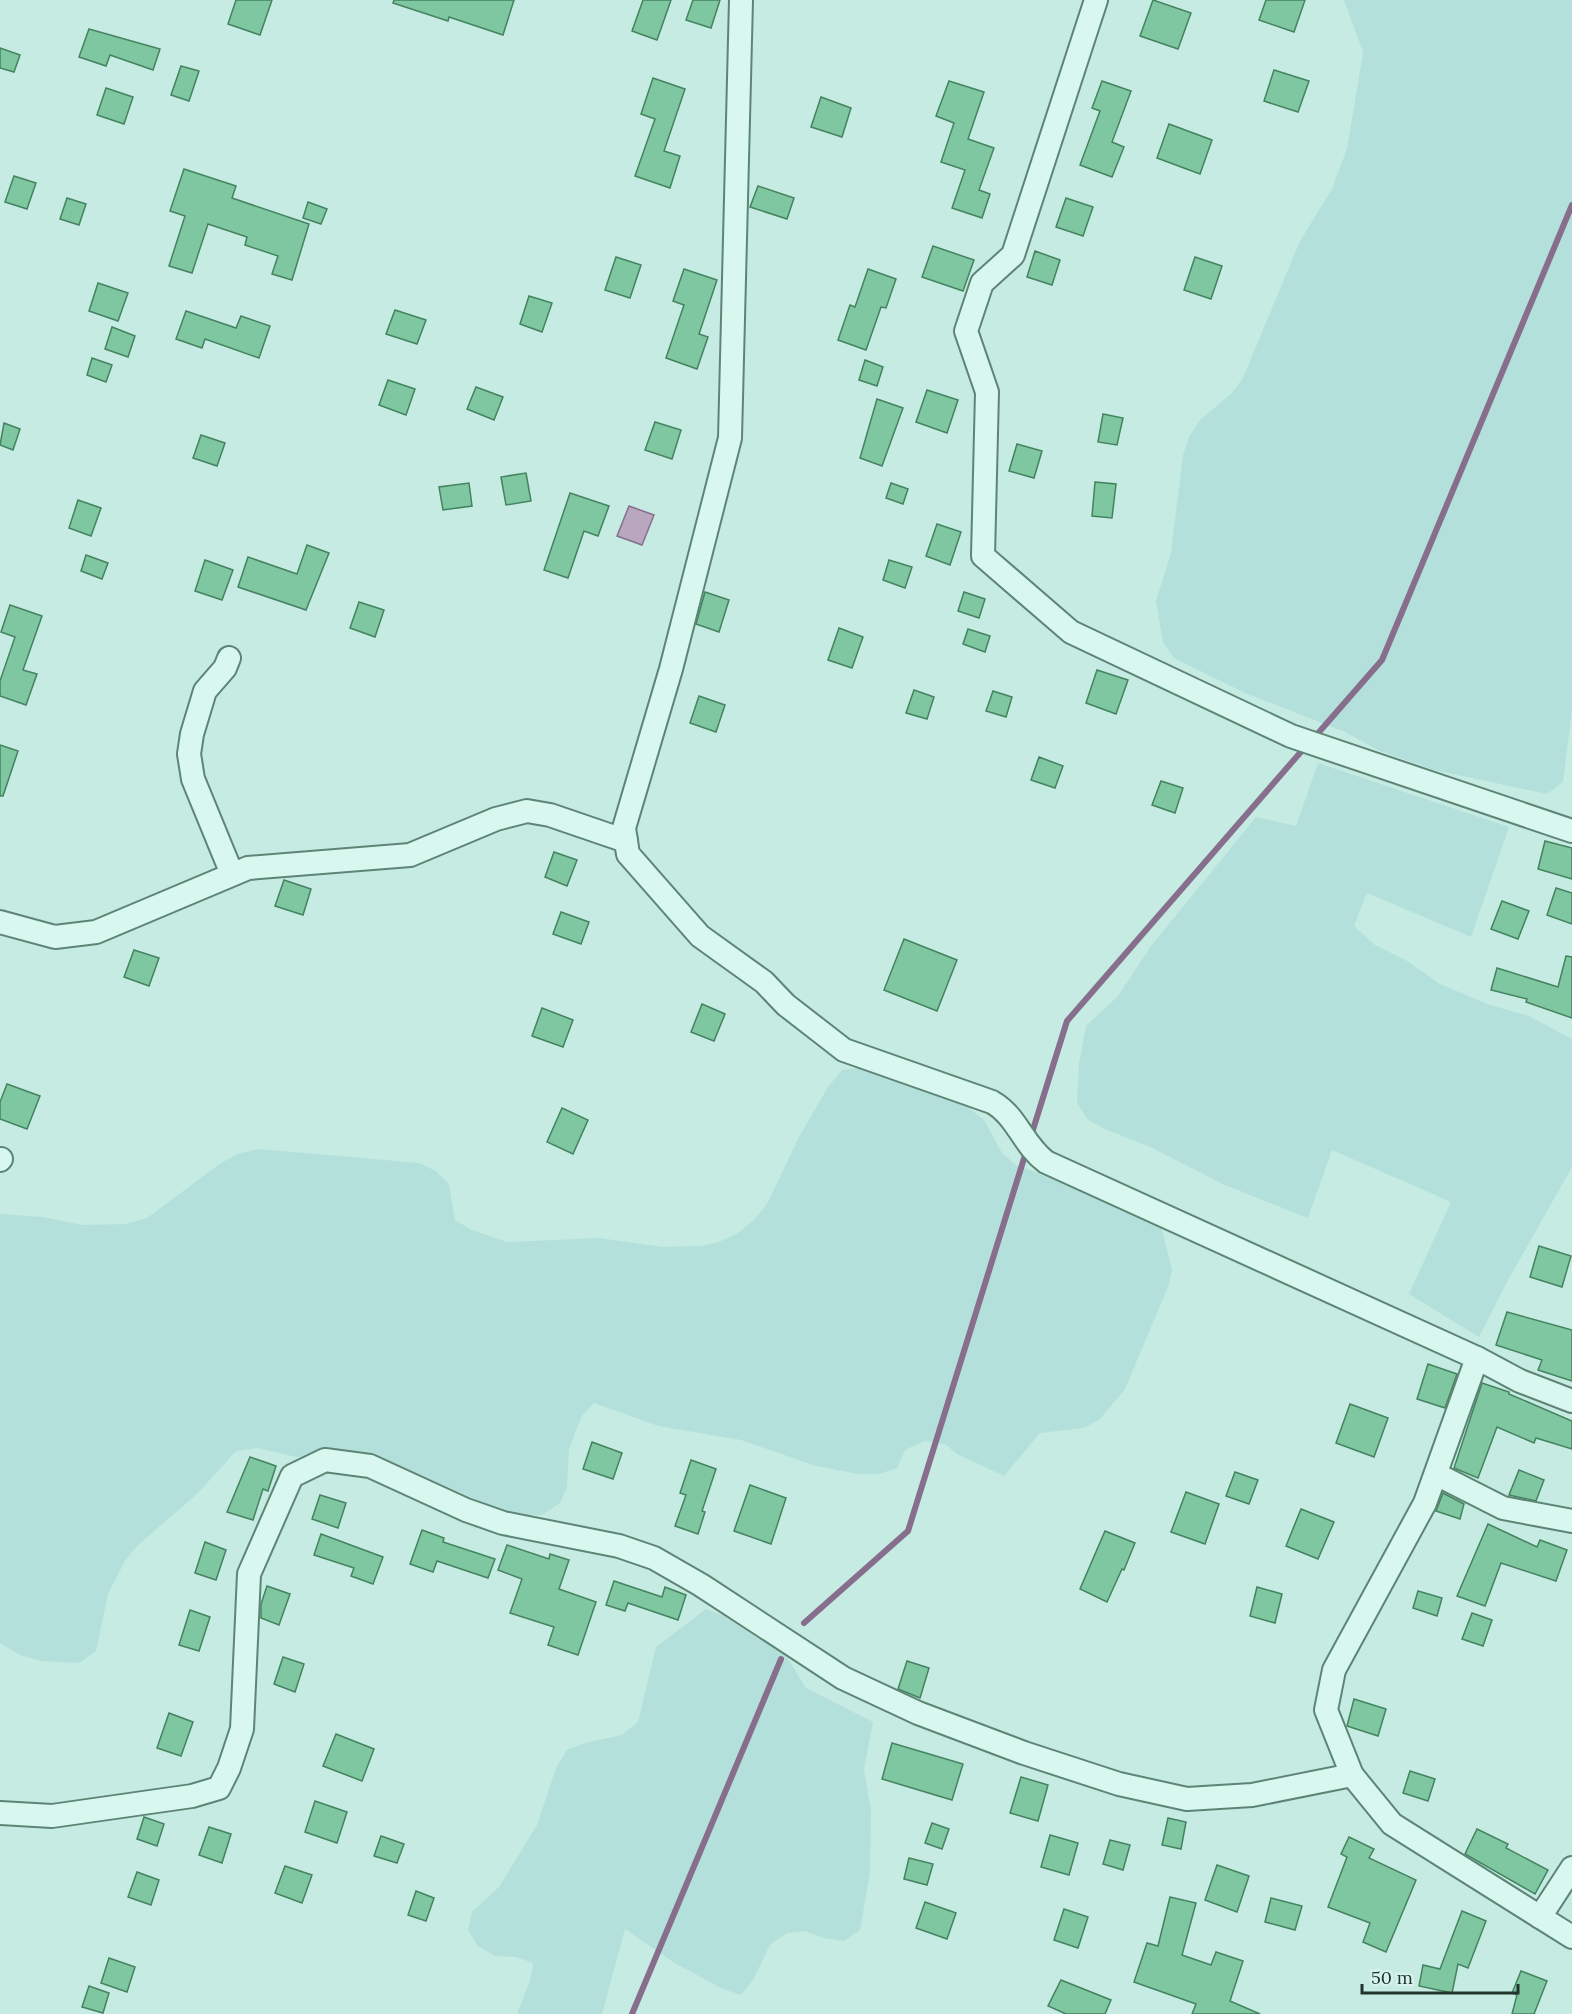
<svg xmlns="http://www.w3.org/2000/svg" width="1572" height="2014" viewBox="0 0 1572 2014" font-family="Lora,serif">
	<rect width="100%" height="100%" fill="#c6ebe2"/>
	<g fill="#b4e0dc">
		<path d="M1344,0h228v711l-9,71 -16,12 -113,-24 -54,-19 -35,-19 -100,-39 -71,-35 -11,-16 -7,-41 15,-48 12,-98 6,-18 11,-17 31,-26 12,-16 57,-137 32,-52 15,-40 16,-97z"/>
		<path d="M1318,763l191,64 -38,110 -104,-44 -13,33 21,19 32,16 33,23 50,21 39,11 43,23v128l-65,115 -28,55 -70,-43 42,-92 -119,-52 -24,68 -83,-33 -77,-39 -41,-16 -19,-10 -11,-17 2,-39 7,-38 32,-30 33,-50 105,-129 40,9z"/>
		<path d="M860,1068l74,24 35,16 15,12 18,33 14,12 34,13 19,3 92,46 11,43 -4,17 -43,102 -25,30 -16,9 -44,5 -36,43 -47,-22 -12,-10 -21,-3 -19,9 -8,18 -18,6h-20l-43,-8 -75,-26 -83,-14 -64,-23 -12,13 -7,17 -6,17 -2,37 -7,16 -18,12h-21l-20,-5 -90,-39 -19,-4 -37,-14 -59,4 -38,-9 -22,3 -39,43 -60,52 -12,15 -17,33 -12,57 -17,12 -38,-2 -21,-6 -20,-12v-429l42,3 41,8 43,-1 21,-6 74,-55 17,-9 21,-5 160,14 17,8 13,13 6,36 17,10 35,12 92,-4 64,9 38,-1 18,-4 19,-9 17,-14 12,-15 32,-67 29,-50 14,-17z"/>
		<path d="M706,1609l18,7 32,21 16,7 14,12 20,32 67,34 -9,48 7,40 -1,62 -10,58 -16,11 -20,-3 -19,-7 -18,2 -17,12 -17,35 -12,15 -18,-6 -50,-27 -48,-33 -23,85h-85l13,-33 3,-18 -17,-6 -21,-1 -17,-10 -10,-16 4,-18 27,-25 38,-62 19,-57 11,-18 18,-7 37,-8 16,-13 18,-75z"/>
	</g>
	<path fill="#b9a7bf" stroke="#876e8d" stroke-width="1.5" d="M629,506l25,9 -12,30 -25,-9z"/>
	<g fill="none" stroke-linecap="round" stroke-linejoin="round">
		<g stroke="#876e8d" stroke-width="6">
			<path d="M1313,739l69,-79 190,-455"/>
			<path d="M1031,1136l36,-115 239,-275"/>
			<path d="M804,1623l104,-92 118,-379"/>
			<path d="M632,2014l149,-355"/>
		</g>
	</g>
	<g fill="#7ec7a0" stroke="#448360" stroke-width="1.5">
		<path d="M236,0h36l-12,35 -32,-11z"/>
		<path d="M394,0h120l-11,35 -54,-18 -1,4 -55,-18z"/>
		<path d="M643,0h28l-14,40 -25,-9z"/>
		<path d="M693,0h27l-9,28 -25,-8z"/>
		<path d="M1153,0l38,13 -13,36 -38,-13z"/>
		<path d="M1266,0h39l-11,32 -35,-12z"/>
		<path d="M89,29l71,20 -7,21 -43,-15 -4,11 -27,-9z"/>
		<path d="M0,48l20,7 -6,17 -14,-4z"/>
		<path d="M181,66l18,5 -10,30 -18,-6z"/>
		<path d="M1274,70l35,11 -11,31 -34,-11z"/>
		<path d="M653,78l32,11 -21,62 16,5 -10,32 -35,-12 20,-57 -14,-5z"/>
		<path d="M949,81l35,11 -16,47 26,9 -15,42 11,4 -8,24 -30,-10 13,-38 -24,-8 13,-39 -18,-7z"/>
		<path d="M1102,81l29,10 -19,51 12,5 -12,30 -32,-12 20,-54 -8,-3z"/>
		<path d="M106,88l27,9 -9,27 -27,-9z"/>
		<path d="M821,97l30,11 -9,29 -31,-10z"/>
		<path d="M1169,124l43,16 -12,34 -43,-16z"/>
		<path d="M184,169l52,17 -4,12 77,26 -17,56 -20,-6 6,-18 -33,-11 2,-8 -39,-13 -16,49 -23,-7 16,-50 -15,-5z"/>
		<path d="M14,176l22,7 -9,26 -22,-7z"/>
		<path d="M758,186l36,12 -7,21 -37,-12z"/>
		<path d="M67,198l19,6 -7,21 -19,-6z"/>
		<path d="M1066,198l27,9 -10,29 -27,-9z"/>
		<path d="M308,202l19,7 -6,15 -18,-6z"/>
		<path d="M933,246l41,14 -11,31 -41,-14z"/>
		<path d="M1035,251l25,9 -8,25 -25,-8z"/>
		<path d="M616,257l25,8 -11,33 -25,-8z"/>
		<path d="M1195,257l27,9 -11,33 -27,-9z"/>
		<path d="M684,269l33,11 -18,54 9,3 -11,32 -31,-11 18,-53 -11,-4z"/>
		<path d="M868,269l28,10 -10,29 -5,-1 -15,43 -28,-10 12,-35 5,2z"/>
		<path d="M98,283l30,10 -10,28 -29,-10z"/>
		<path d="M529,296l23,7 -10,29 -22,-8z"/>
		<path d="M395,310l31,10 -9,24 -31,-10z"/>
		<path d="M186,311l50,17 5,-12 29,10 -11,32 -54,-19 -3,9 -26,-9z"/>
		<path d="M112,327l23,9 -7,21 -23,-8z"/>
		<path d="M92,358l20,7 -6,17 -19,-7z"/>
		<path d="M865,360l18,7 -6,19 -18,-6z"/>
		<path d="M388,380l27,9 -9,26 -27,-10z"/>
		<path d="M476,387l27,10 -9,23 -27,-11z"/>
		<path d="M927,390l31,10 -11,33 -31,-11z"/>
		<path d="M877,399l26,9 -21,58 -22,-8z"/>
		<path d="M1103,414l20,4 -6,27 -19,-3z"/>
		<path d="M655,422l26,8 -9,29 -27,-9z"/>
		<path d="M4,423l16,6 -7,21 -13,-5z"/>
		<path d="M201,435l24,8 -8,23 -24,-8z"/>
		<path d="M1017,444l25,7 -8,27 -25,-7z"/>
		<path d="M526,473l5,28 -25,4 -5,-28z"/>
		<path d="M1095,482l21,2 -4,34 -20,-2z"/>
		<path d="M469,483l3,23 -29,4 -4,-23z"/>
		<path d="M891,483l17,6 -5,15 -17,-6z"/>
		<path d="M570,493l39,13 -11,30 -14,-5 -16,47 -24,-8z"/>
		<path d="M78,500l23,8 -10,28 -22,-8z"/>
		<path d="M937,524l24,8 -11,33 -24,-9z"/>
		<path d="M307,545l22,8 -23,57 -68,-23 10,-30 49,17z"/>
		<path d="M86,555l22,8 -6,16 -21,-8z"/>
		<path d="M205,560l28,10 -11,30 -27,-9z"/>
		<path d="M889,560l23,7 -7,21 -22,-8z"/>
		<path d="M705,592l24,8 -10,32 -23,-8z"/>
		<path d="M964,592l21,7 -6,19 -21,-7z"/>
		<path d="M359,602l25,8 -9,27 -25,-9z"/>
		<path d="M10,605l32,11 -19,54 14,4 -11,31 -26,-9v-15l15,-44 -14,-5z"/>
		<path d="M839,628l24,9 -11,31 -24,-8z"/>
		<path d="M968,629l22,7 -5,16 -22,-8z"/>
		<path d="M1097,670l31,10 -12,34 -30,-11z"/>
		<path d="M914,690l20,7 -7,22 -21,-6z"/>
		<path d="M993,691l19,6 -6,20 -20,-6z"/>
		<path d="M699,696l26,9 -9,27 -26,-9z"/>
		<path d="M0,745l18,6 -15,45h-3z"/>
		<path d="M1039,757l24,9 -8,22 -24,-8z"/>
		<path d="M1161,781l22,7 -8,25 -23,-8z"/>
		<path d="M1545,841l27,7v31l-34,-10z"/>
		<path d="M554,852l23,8 -10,26 -22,-9z"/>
		<path d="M284,880l27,9 -8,26 -28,-9z"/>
		<path d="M1556,888l16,5v31l-25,-9z"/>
		<path d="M1502,901l27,10 -11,28 -27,-10z"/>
		<path d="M561,912l28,10 -8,22 -28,-10z"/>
		<path d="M904,939l53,21 -20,51 -53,-21z"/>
		<path d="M134,950l25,8 -10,28 -25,-9z"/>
		<path d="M1566,956l6,1v61l-46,-16 1,-3 -36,-9 6,-22 61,19z"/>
		<path d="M702,1004l23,10 -11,27 -23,-9z"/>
		<path d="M542,1008l31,12 -10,27 -31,-11z"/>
		<path d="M7,1084l33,12 -13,33 -27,-10v-17z"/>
		<path d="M562,1108l26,12 -15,34 -26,-12z"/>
		<path d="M1539,1246l32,10 -9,31 -32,-10z"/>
		<path d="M1507,1312l65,18v51l-34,-11 4,-10 -46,-15z"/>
		<path d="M1428,1364l29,10 -12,34 -28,-9z"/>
		<path d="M1482,1383l27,9v2l63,27v28l-36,-11 -2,5 -37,-16 -19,51 -24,-10z"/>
		<path d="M1350,1404l38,14 -14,39 -38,-14z"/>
		<path d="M592,1442l30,11 -9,26 -30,-10z"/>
		<path d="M250,1457l26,9 -8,25 -5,-2 -10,31 -26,-8z"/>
		<path d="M691,1460l25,9 -14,42 3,1 -7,22 -23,-8 11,-31 -6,-2z"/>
		<path d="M1519,1470l25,10 -8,21 -27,-6z"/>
		<path d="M1235,1472l23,8 -9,24 -23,-8z"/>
		<path d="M750,1485l36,13 -15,46 -37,-13z"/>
		<path d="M1186,1492l33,12 -14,40 -34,-12z"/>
		<path d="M1443,1493l21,11 -4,15 -24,-8z"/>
		<path d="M320,1495l26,8 -8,25 -26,-9z"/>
		<path d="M1301,1509l33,13 -16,37 -32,-13z"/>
		<path d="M1488,1524l49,23 3,-7 27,10 -11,31 -55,-18 -16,43 -28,-10z"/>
		<path d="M422,1530l22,8 -1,4 52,17 -7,19 -51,-17 -4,11 -23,-8z"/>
		<path d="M1105,1531l30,12 -11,27 -2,-1 -15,33 -27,-13z"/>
		<path d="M321,1534l62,23 -10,27 -22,-8 3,-8 -40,-13z"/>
		<path d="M205,1542l21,8 -10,30 -21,-7z"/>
		<path d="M507,1545l42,14 1,-5 19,6 -10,29 37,13 -18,53 -30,-10 6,-18 -44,-14 12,-34 -24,-9z"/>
		<path d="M614,1581l48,16 3,-10 21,8 -8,25 -50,-17 -3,8 -19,-6z"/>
		<path d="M267,1586l23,8 -11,31 -18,-7v-14z"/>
		<path d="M1257,1587l25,7 -7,29 -25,-7z"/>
		<path d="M1418,1591l24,7 -5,18 -24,-8z"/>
		<path d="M190,1610l20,7 -11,34 -20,-6z"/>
		<path d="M1472,1613l20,7 -9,26 -21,-7z"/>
		<path d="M283,1657l21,7 -9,28 -21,-8z"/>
		<path d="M907,1661l22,7 -9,30 -22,-9z"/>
		<path d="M1354,1699l32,10 -8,27 -31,-10z"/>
		<path d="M169,1713l24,9 -12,34 -24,-8z"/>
		<path d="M336,1734l38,15 -12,32 -39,-15z"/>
		<path d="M892,1743l71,21 -11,36 -70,-21z"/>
		<path d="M1410,1771l25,8 -7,22 -25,-8z"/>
		<path d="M1021,1777l27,8 -10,36 -28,-8z"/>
		<path d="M315,1801l32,11 -10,31 -32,-11z"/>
		<path d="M144,1817l20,7 -7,22 -20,-7z"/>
		<path d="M1168,1818l18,4 -5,27 -19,-4z"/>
		<path d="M932,1823l17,6 -7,20 -17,-6z"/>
		<path d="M209,1827l22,7 -9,29 -23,-8z"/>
		<path d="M1477,1829l31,15 -2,4 42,22 -13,24 -70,-40z"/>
		<path d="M1050,1835l28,8 -9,32 -28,-8z"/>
		<path d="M381,1836l23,8 -7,19 -23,-7z"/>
		<path d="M1349,1837l25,12 -5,9 47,22 -30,72 -23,-10 7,-19 -42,-16 19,-50 -6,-3z"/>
		<path d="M1110,1840l20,5 -7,25 -20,-6z"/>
		<path d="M909,1858l24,6 -6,21 -23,-6z"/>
		<path d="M1217,1865l32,11 -12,36 -32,-12z"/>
		<path d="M285,1866l27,9 -10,28 -27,-10z"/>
		<path d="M137,1872l22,8 -8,25 -23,-8z"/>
		<path d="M416,1891l18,7 -8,23 -18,-6z"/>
		<path d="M1170,1897l26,6 -14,52 29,10 5,-13 27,9 -13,40 30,13h-68l4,-10 -62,-22 13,-39 11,3z"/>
		<path d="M1271,1898l31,8 -7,24 -30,-8z"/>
		<path d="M925,1902l31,11 -9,26 -31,-11z"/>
		<path d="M1064,1909l24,8 -10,31 -24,-8z"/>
		<path d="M1462,1911l24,10 -18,47 -10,-4 -6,29 -33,-7 4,-21 17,4z"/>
		<path d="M109,1958l26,9 -8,25 -26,-9z"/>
		<path d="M1521,1971l26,10 -13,33h-22l5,-19 -5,-2z"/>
		<path d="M1061,1980l50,20 -6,14h-39l-18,-8z"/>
		<path d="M89,1986l20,7 -6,20 -21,-6z"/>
	</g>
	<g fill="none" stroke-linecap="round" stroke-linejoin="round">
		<g stroke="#5d8575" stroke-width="26">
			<g id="street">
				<path d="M741,0l-11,438 -59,231 -47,159 4,26 72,82 64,46 22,23 40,31 18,14 148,52c25,14 31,43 54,60l431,196 -52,145 -91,167 -8,40 26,65 40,49 180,113"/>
				<path d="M1096,0l-83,255 -31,28 -16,48 21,61 -4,164 88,76 220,104 281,95"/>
				<path d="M229,658l-4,10 -20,23 -13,43 -3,20 4,25 39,95"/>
				<path d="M0,922l55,15 41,-5 152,-64 162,-13 86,-36 31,-8 23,4 76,26"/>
				<path d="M0,1160l1,-1"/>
				<path d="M1477,1358l43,23 52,20"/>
				<path d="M1436,1474l67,34 69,13"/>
				<path d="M0,1813l52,3 140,-20 27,-8 10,-20 13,-39 7,-155 43,-98 33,-16 45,6 96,44 37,13 116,23 35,12 47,27 142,93 75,35 106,40 95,31 68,15 65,-4 100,-20"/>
				<path d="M1540,1917l32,-49"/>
			</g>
		</g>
		<use href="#street" stroke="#d8f7ef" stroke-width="22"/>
	</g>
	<path d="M1362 1984v9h156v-9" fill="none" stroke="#20362c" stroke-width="3"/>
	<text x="1371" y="1984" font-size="18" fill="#20362c" stroke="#d5f3ec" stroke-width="4.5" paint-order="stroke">50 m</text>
</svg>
